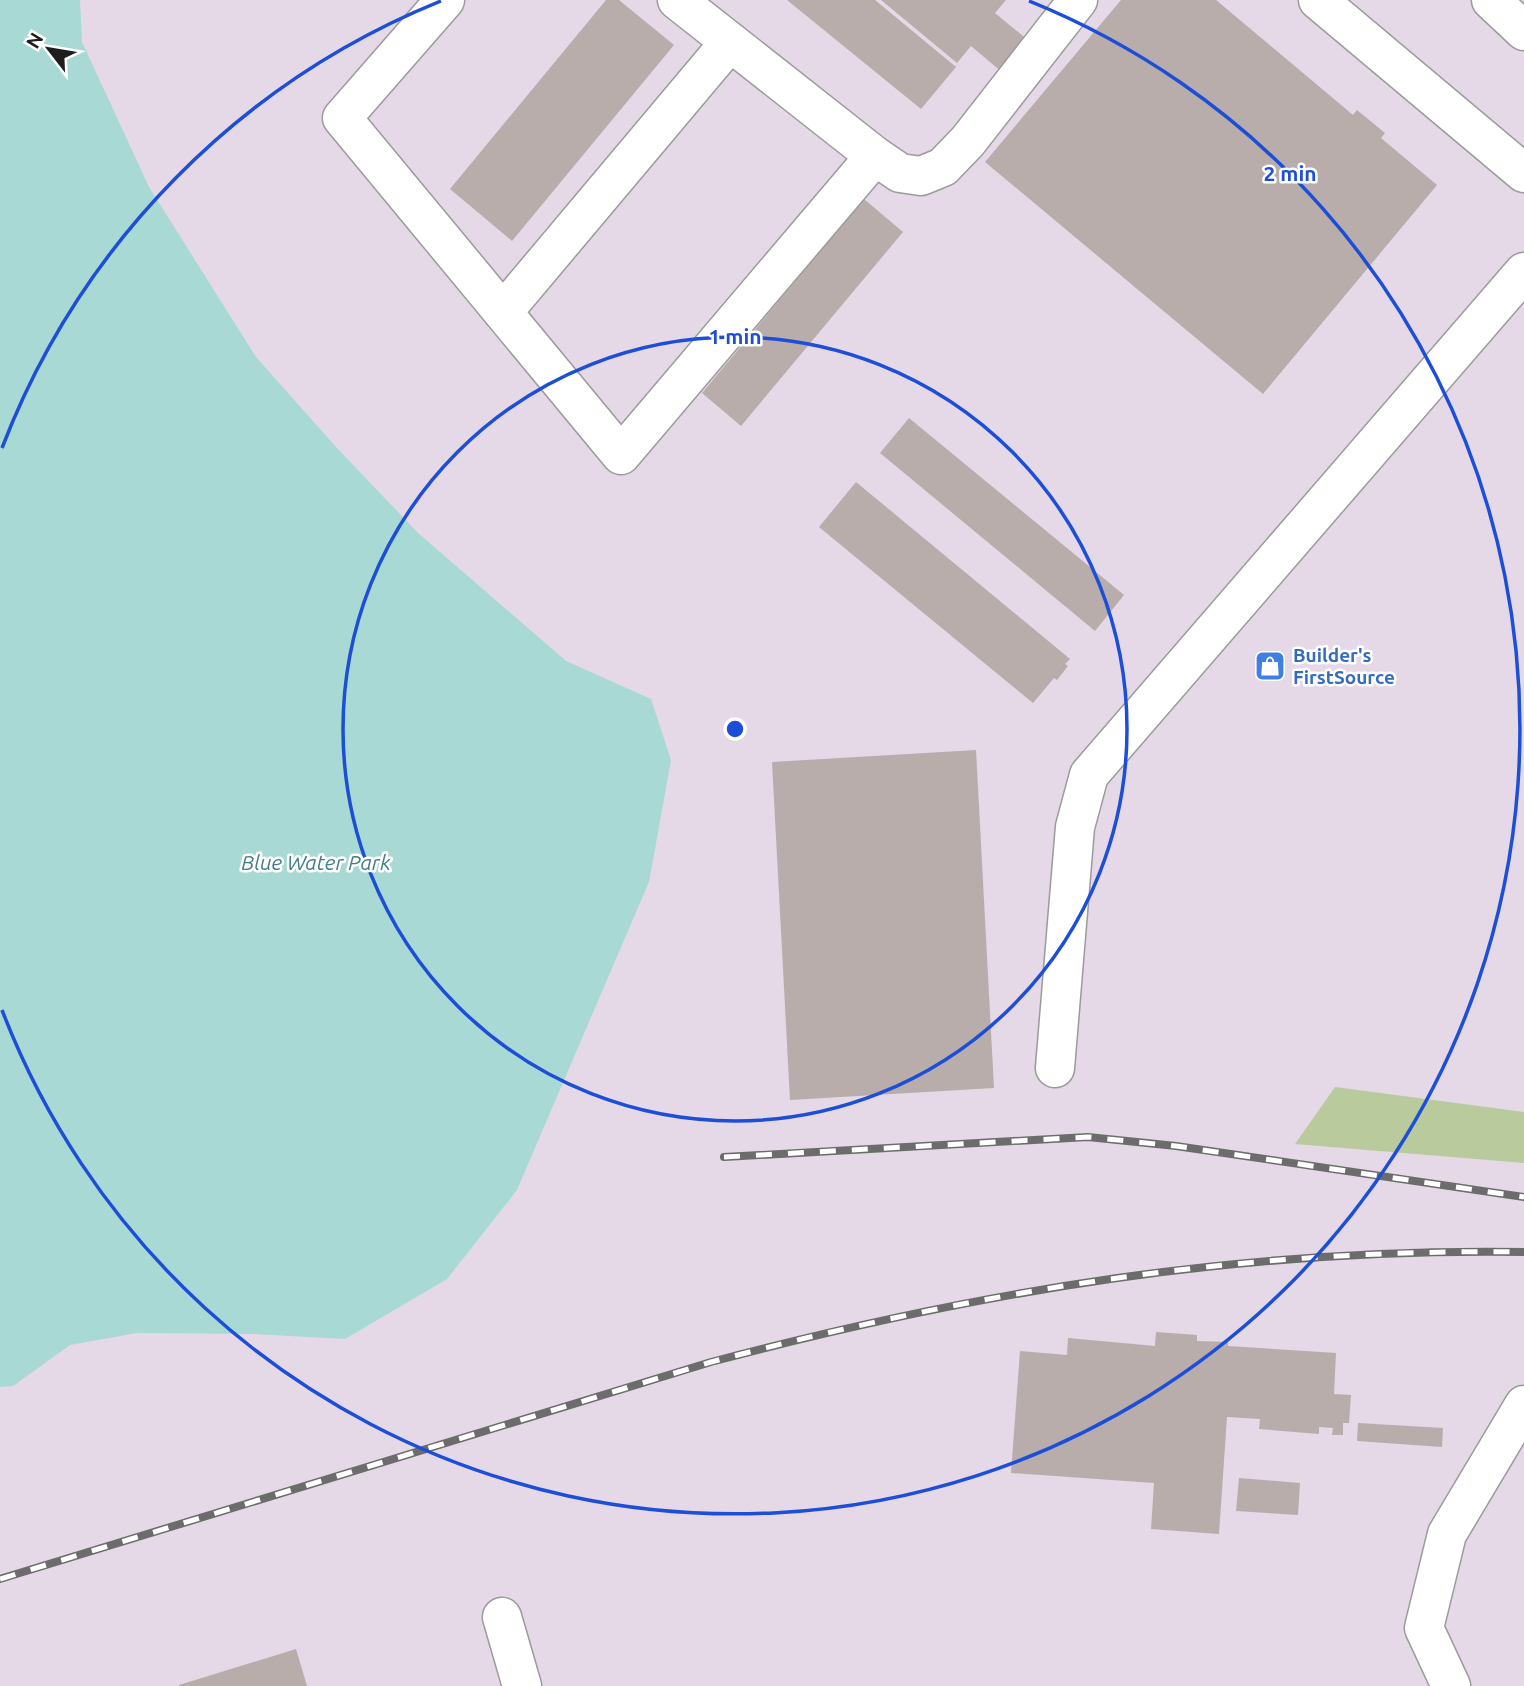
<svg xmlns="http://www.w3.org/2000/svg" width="1524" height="1686" viewBox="0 0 1524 1686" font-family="Ubuntu,sans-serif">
	<rect width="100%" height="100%" fill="#efe8e5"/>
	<rect fill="#e5d8e7" x="0" y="0" width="1524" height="1686"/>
	<path fill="#b9cb9d" d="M1335,1087l189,25v51l-229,-19z"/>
	<path fill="#a9d9d4" d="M0,0h80l2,42 67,145 107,170 80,90 82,86 148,128 85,38 20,61 -22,122 -132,308 -70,89 -102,60 -91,-5 -117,-1 -67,12 -57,41 -13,1z"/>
	<g fill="#b8adab">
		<path d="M606,0h13l55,45 -162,196 -62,-52z"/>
		<path d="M787,0h88l81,67 -35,42z"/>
		<path d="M881,0h125l-11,13 34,28 -26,32 -32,-27 -14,17z"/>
		<path d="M1121,0h95l137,115 4,-5 28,23 -4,5 56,47 -174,209 -278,-232z"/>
		<path d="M864,199l39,33 -162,194 -39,-33z"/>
		<path d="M909,418l215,177 -29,36 -215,-178z"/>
		<path d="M856,482l214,177 -5,5 3,2 -11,14 -3,-2 -21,25 -214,-176z"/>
		<path d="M976,750l18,338 -204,12 -18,-338z"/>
		<path d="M1156,1332l41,3v6l31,1v4l108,7 -2,41 17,1 -2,28h-6v12h-11l1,-7 -14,-1v7l-60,-5 1,-10 -33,-2 -8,117 -68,-5 3,-46 -143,-10 9,-122 47,4 1,-17 87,8z"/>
		<path d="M1358,1423l85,5 -1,19 -85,-6z"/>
		<path d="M1239,1478l61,5 -2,32 -62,-4z"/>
		<path d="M296,1649l11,37h-128v-1z"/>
	</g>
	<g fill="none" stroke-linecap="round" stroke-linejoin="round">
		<g stroke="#9b9b9b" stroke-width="41">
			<g id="minor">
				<path d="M445,0l-103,118 279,337 254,-299"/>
				<path d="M677,0l198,156 25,17 21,3 22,-9 25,-26 110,-141"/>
				<path d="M1318,0l206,173"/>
				<path d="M1491,0l33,31"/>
				<path d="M503,312l227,-270"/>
				<path d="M1055,1068l20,-241 14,-52 435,-503"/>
				<path d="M502,1617l20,69"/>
				<path d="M1451,1686l-27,-58 23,-94 77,-129"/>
			</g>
		</g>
		<use href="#minor" stroke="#fff" stroke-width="38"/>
		<g stroke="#6c6c6c" stroke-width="8">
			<g id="rail">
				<path d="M724,1157l364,-20 88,9 348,51"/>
				<path d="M0,1579l711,-217c272,-72 531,-114 813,-110"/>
			</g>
		</g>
		<use href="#rail" stroke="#fff" stroke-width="5" stroke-dasharray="16" stroke-linecap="butt"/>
	</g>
	<g fill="none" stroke="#1d4ed8" stroke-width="3.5">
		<circle cx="735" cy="729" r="392"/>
		<path d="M2 448A785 785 0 0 1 441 1M1029 1A785 785 0 1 1 2 1010"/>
	</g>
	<defs>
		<g id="shop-square" transform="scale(1.575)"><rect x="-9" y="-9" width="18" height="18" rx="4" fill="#3f7fe0" stroke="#fff"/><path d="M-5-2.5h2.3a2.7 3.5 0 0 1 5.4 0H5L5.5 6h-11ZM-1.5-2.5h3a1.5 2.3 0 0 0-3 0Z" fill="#fff"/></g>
	</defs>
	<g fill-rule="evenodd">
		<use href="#shop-square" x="1270" y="666"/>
	</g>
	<g text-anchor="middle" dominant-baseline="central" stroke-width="5" stroke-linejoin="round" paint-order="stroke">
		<g font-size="19" font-weight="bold" fill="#366cbe" stroke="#fff" text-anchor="start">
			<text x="1293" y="655">Builder's<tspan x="1293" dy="22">FirstSource</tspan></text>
		</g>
		<g font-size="21" font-style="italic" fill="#447d8a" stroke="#fff">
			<text x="316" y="862">Blue Water Park</text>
		</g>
	</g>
	<circle cx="735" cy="729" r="10" fill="#1d4ed8" stroke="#fff" stroke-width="3.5"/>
	<g font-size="21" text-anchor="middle" font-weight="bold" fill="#1d4ed8" stroke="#fff" stroke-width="5" stroke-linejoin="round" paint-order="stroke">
		<text x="1290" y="181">2 min</text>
		<text x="735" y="344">1 min</text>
	</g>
	<g transform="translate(49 49) rotate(301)" stroke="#ffffff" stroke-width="5" paint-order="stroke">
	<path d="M0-5L12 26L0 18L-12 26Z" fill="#1e1e1e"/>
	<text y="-10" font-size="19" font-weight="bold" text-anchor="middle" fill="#1e1e1e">N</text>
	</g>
</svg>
